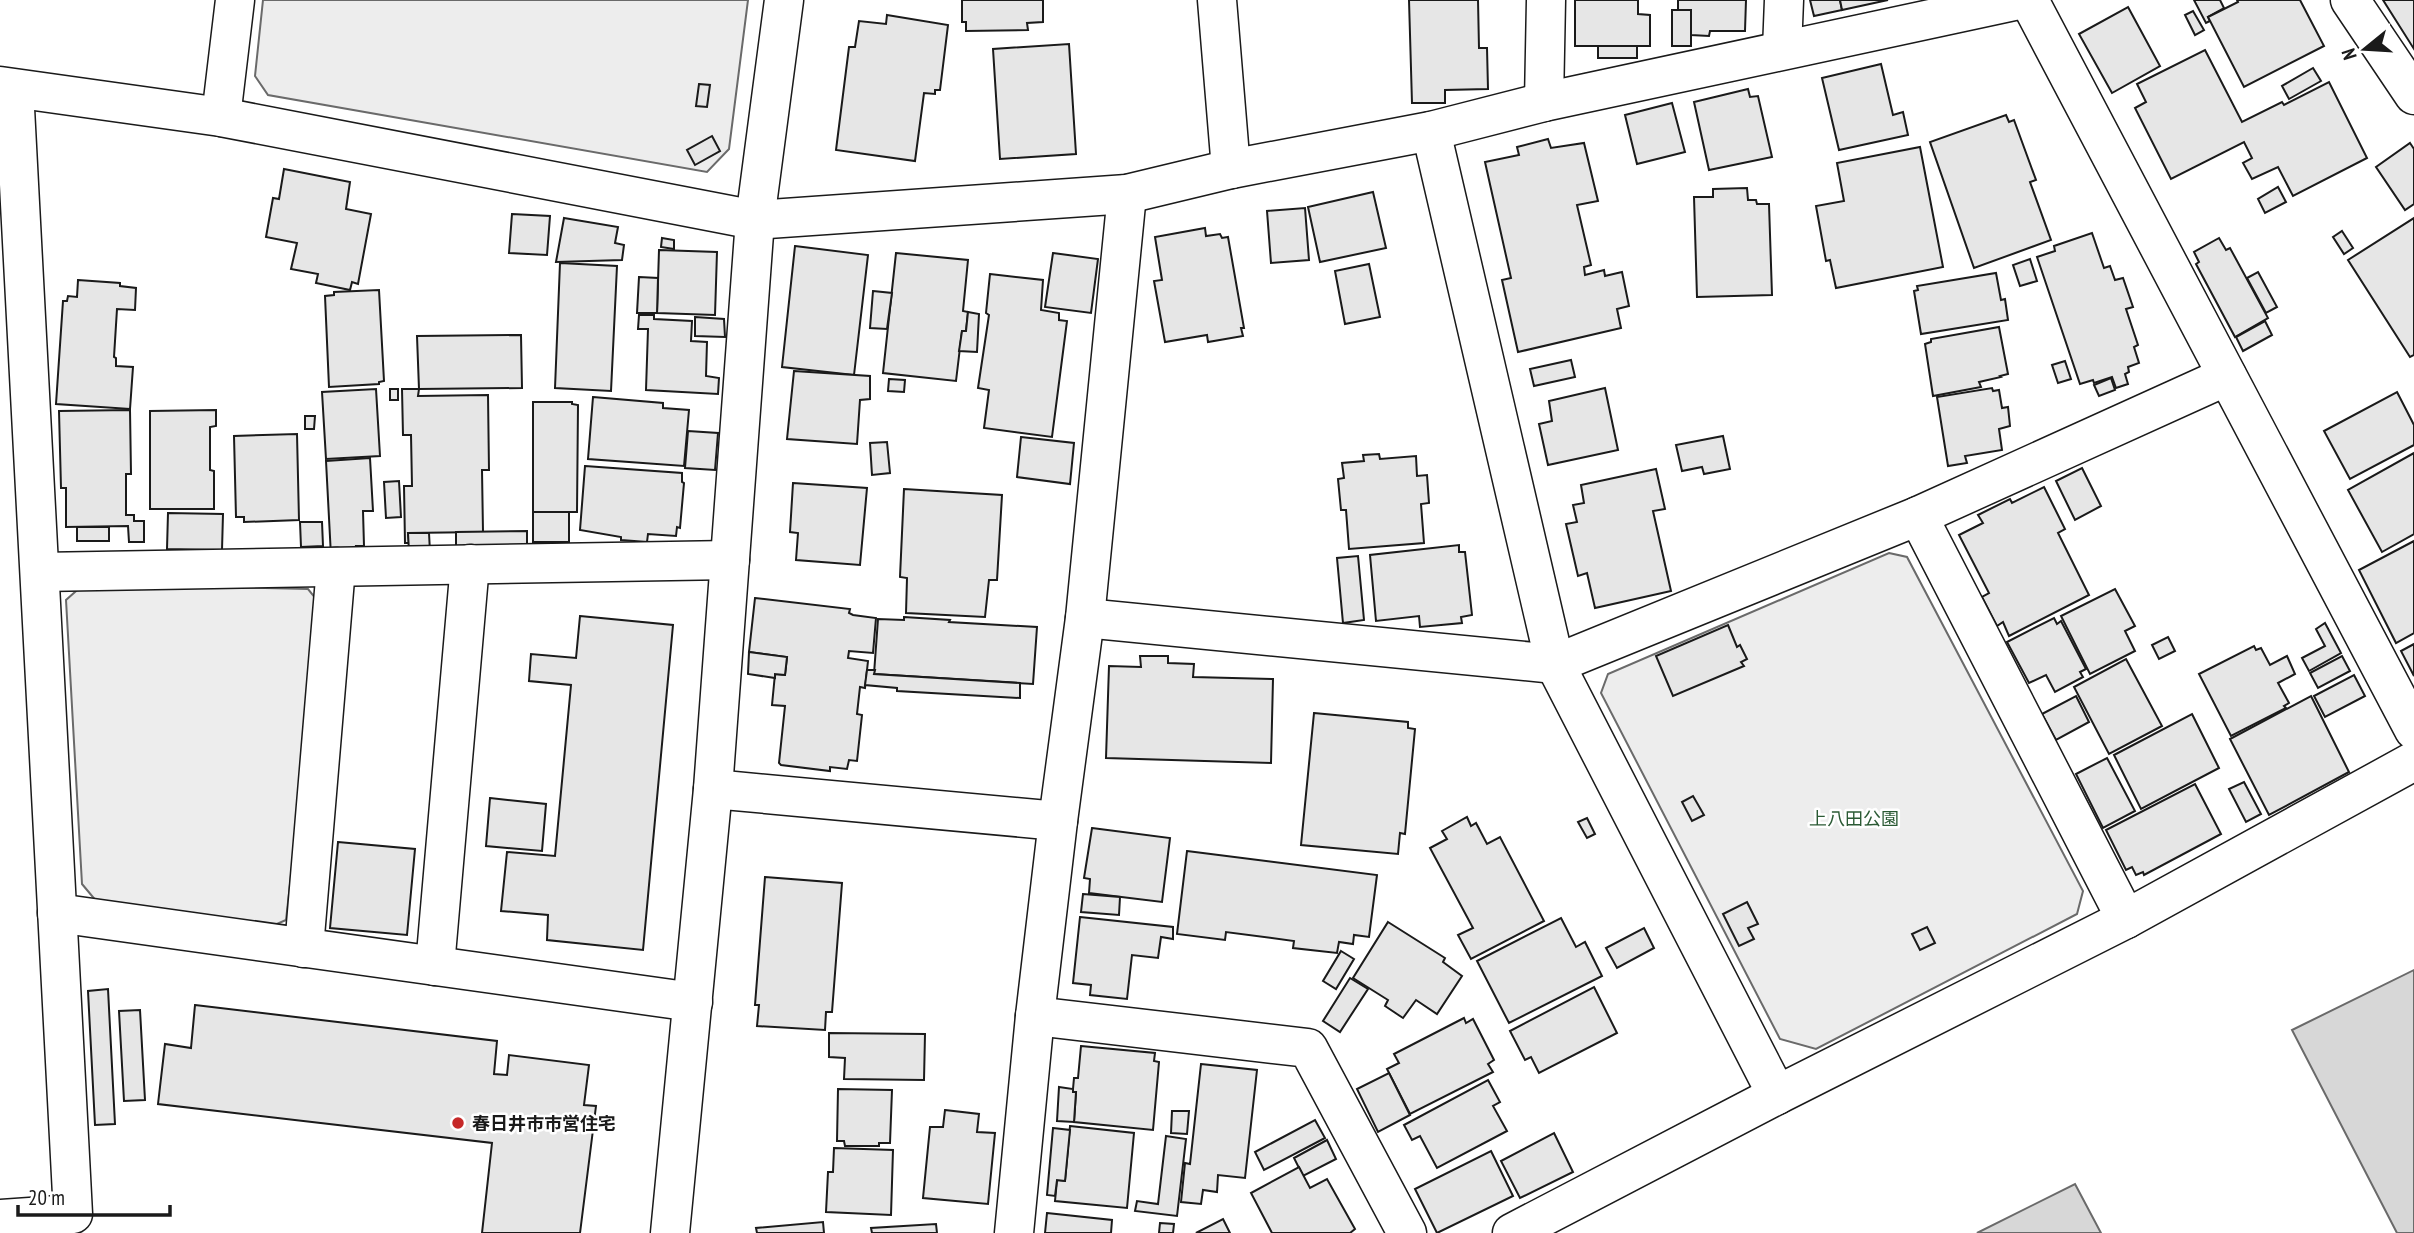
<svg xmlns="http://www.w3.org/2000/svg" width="2414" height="1233" viewBox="0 0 2414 1233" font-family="'PT Sans Narrow','Noto Sans JP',sans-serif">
	<rect width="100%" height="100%" fill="#fff"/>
	<g fill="#ededed" stroke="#6a6a6a" stroke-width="2">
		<path d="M263,0h485l-19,149 -22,23 -439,-77 -13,-19z"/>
		<path d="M1889,553l18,4 176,334 -6,23 -261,135 -36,-10 -179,-346 7,-19z"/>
		<path d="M84,584l224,5 13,16 -35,315 -16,7 -173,-25 -15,-18 -16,-284z"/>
	</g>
	<g fill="#d7d7d7" stroke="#6a6a6a" stroke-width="2">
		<path d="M2414,970v263h-17l-105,-203z"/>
		<path d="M2075,1184l26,49h-124z"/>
	</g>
	<g fill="#e6e6e6" stroke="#1a1a1a" stroke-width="2">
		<path d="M962,0h81v22l-16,1 1,7 -62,1v-9h-4z"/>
		<path d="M1409,0h69l1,48h8l1,41 -43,1v13h-33z"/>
		<path d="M1575,0h63v14l12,1v31h-75z"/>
		<path d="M1678,0h68l-1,31h-35l-1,5 -18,-1v-25h-13z"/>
		<path d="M1810,0h30l2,10 -28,6z"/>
		<path d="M1840,0h48l-46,10z"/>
		<path d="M2194,0h26l4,8 -16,9 2,4 -4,2z"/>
		<path d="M2237,0h63l24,46 -80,41 -36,-70 30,-15z"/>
		<path d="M2383,0h31v49z"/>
		<path d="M2128,7l32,59 -48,27 -33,-59z"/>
		<rect x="1672" y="10" width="19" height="36"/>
		<path d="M2193,11l11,19 -9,5 -10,-20z"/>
		<path d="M887,15l61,10 -8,65h-5v4l-11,-1 -9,68 -79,-11 13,-103h6l4,-26 27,3z"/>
		<path d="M1069,44l7,110 -76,5 -7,-110z"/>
		<rect x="1598" y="46" width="39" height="12"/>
		<path d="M2205,50l37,72 40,-20 2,3 45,-23 38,76 -74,38 -15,-29 -26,12 -9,-16 9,-5 -8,-16 -73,37 -36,-71 11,-6 -9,-18z"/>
		<path d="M1881,64l12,51 10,-3 5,23 -69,15 -17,-72z"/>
		<path d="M2313,68l8,13 -32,18 -7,-13z"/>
		<path d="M699,84l11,1 -3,22 -11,-1z"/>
		<path d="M1748,89l2,8 8,-1 14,61 -63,13 -15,-68z"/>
		<path d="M1672,103l13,49 -48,12 -12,-49z"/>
		<path d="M2006,115l3,7 5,-2 22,60 -6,2 21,58 -77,28 -44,-126z"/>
		<path d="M712,136l8,15 -25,14 -8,-15z"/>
		<path d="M1548,139l3,9 33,-5 14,58 -21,4 14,60 -7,2 1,8 19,-5 1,6 17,-4 7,34 -12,3 4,19 -103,24 -16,-72 9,-2 -26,-116 34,-7 -2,-8z"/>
		<path d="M2410,143l4,6v55l-9,6 -29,-43z"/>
		<path d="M1920,147l23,120 -107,21 -6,-28 -4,1 -10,-55 28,-5 -7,-38z"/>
		<path d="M284,169l66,13 -4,27 25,5 -13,70 -6,-2 -2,8 -34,-7 2,-9 -27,-5 6,-26 -31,-6 7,-39 6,1z"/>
		<path d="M2278,187l8,15 -21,11 -7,-14z"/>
		<path d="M1747,188l1,12h8l1,4h12l3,91 -75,2 -3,-100h19v-8z"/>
		<path d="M1373,192l13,56 -66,14 -12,-55z"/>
		<path d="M1305,208l4,52 -38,3 -4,-52z"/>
		<path d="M512,214l38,2 -3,39 -38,-2z"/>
		<path d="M564,218l54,9 -3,16 9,2 -2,15 -66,2z"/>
		<path d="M2414,218v137l-4,2 -62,-97z"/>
		<path d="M1205,228l1,8 14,-2 2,4 6,-1 16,91h-3l2,8 -35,6 -1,-7 -42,7 -11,-61 8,-1 -7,-43z"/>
		<path d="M2342,231l11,17 -9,6 -11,-17z"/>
		<path d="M2092,233l12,35 6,-2 5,14 8,-2 10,29 -7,2 12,36 -4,2 5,16 -11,4 1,5 -4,2 3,10 -12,4 -4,-11 -18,6 -1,-3 -13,4 -43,-127 18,-6 -1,-5z"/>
		<path d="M662,238l12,2v9l-13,-2z"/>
		<path d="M2219,238l7,12 4,-2 38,70 -33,19 -39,-73 3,-2 -5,-10z"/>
		<path d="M795,246l73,9 -14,120 -72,-8z"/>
		<path d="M659,250l58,2 -2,63 -58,-2z"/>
		<path d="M896,253l72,7 -5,51 5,1 -2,19h-4l-6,50 -73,-8z"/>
		<path d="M1053,253l45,6 -7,54 -46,-6z"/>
		<path d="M2030,259l7,22 -17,5 -7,-21z"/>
		<path d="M560,263l57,3 -6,125 -56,-3z"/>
		<path d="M1369,264l11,53 -35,7 -10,-53z"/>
		<path d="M2258,272l19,35 -11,6 -19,-35z"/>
		<path d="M1996,273l5,27 4,-1 3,21 -87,14 -7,-43 4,-1 -1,-4z"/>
		<path d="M990,274l53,6 -2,30 18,3v7l8,1 -15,116 -68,-9 5,-38 -11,-2 11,-73 -3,-2z"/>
		<path d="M639,277l19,1 -1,35h-20z"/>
		<path d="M78,280l42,3v3l16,2 -1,22 -18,-1 -3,48 2,1v8l17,1 -3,42 -74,-5 7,-103h4l1,-5 9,1z"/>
		<path d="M379,290l5,91 -5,1v2l-50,3 -4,-91 9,-1v-3z"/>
		<path d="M873,291l19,2 -5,36 -17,-1z"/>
		<path d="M968,312l11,2 -2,38 -18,-1 3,-20h4z"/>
		<path d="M639,315h15v4l38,2 -1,20 16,1 -1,34 13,2 -1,16 -72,-4 2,-61h-10z"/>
		<path d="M695,317l29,2 1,18 -30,-1z"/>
		<path d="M2265,321l7,14 -29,16 -7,-14z"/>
		<path d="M1999,327l9,47 -8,2 1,1 -22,5 2,5 -48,9 -8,-52 6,-2v-3z"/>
		<path d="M521,335l1,53 -103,1 -2,-53z"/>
		<path d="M1571,360l4,17 -41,9 -4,-17z"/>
		<path d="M2065,361l6,18 -13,4 -6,-18z"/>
		<path d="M794,371l76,5v23l-10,1 -3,44 -70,-5z"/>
		<path d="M2111,378l4,12 -16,6 -5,-11z"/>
		<path d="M889,379l16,1 -1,12 -16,-1z"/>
		<path d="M1605,388l13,62 -70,15 -9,-41 13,-3 -3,-20z"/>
		<path d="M1992,388l1,3 6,-1 3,18 6,-1 2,19 -11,3 3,21 -37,6 2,7 -19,3 -11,-69z"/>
		<path d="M376,389l4,67 -54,3 -4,-67z"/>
		<rect x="390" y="389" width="8" height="11"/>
		<path d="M402,389h17l-1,7 70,-1 1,75h-7l1,62 -75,1 1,10h-4l-1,-57h8l-1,-51h-8z"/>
		<path d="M2397,392l17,33v20l-64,34 -26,-48z"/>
		<path d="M593,397l70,6v5l26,2 -5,56 -96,-7z"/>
		<path d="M533,402h39v2l6,1 -1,107h-44z"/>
		<path d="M130,410l1,64h-5v41h8v6h10v21h-15l-1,-16 -62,1v-39h-5l-2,-77z"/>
		<path d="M216,410v16l-6,1v43l4,1v38h-64v-98z"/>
		<path d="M305,416h10l-1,13h-9z"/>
		<path d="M688,431l30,2 -3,37 -30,-2z"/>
		<path d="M297,434l2,86 -55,2v-5h-8l-2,-81z"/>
		<path d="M1723,436l7,33 -26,5 -2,-7 -20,4 -6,-26z"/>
		<path d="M1021,437l53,6 -4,41 -53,-7z"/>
		<path d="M887,442l3,31 -18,2 -2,-32z"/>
		<path d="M2414,453v81l-32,18 -34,-62z"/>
		<path d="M1379,454l1,5 36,-3 1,20 10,-1 2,28 -8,1 3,39 -75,6 -3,-39h-5l-3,-31 6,-1 -2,-15 22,-2 -1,-6z"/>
		<path d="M370,458l3,53h-10l1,35h-8l1,8 -26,2 -5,-95z"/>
		<path d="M585,466l97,7v9l2,1 -4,45 -3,-1 -1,9 -28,-2 -1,8 -26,-2v-3l-41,-7z"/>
		<path d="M2082,468l19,38 -26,14 -19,-39z"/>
		<path d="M1656,469l9,40 -12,2 18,80 -76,17 -8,-35 -9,3 -12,-52 11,-2 -4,-17 11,-2 -3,-18z"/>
		<path d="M399,481l2,36 -15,1 -2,-36z"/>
		<path d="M793,483l74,5 -7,77 -64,-5 2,-27 -8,-1z"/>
		<path d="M2044,487l21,42 -7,4 31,62 -80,41 -6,-14 -6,4 -15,-29 7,-4 -30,-58 24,-12 -5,-8 32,-16 2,4z"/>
		<path d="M904,489l98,6 -5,85h-8l-4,37 -79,-4 1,-35 -7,-1z"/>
		<rect x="533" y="512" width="36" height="30"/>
		<path d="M168,513l55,1 -1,36 -55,-1z"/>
		<path d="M300,522h22l1,24 -22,1z"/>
		<rect x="77" y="527" width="32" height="14"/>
		<path d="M527,531v16l-71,1v-16z"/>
		<path d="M408,533h21l1,19h-21z"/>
		<path d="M2414,541v92l-18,10 -37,-73z"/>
		<path d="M1459,545v7h6l7,63 -11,2 1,6 -42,4 -1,-11 -43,5 -6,-66z"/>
		<path d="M1358,556l6,64 -21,3 -6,-65z"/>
		<path d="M2115,589l20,37 -10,5 10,20 -45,23 -29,-58z"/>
		<path d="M755,598l95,11 -1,4 4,2 23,3 -3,35 -24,-2 -1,7 20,3 -3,27 -5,-1 -3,27 5,1 -5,46 -8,-1 -2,9 -17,-2v4l-49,-6 -2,-2 6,-57 -13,-1 3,-31 10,1 2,-18 -38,-5z"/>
		<path d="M580,616l93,9 -30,325 -96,-10 1,-25 -47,-4 6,-59 48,4 16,-171 -42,-4 2,-27 45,4z"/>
		<path d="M904,617l46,3 -1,2 88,5 -4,57 -159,-10 4,-55 26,1z"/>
		<path d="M2054,618l3,6 4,-3 25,48 -6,3 3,5 -28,15 -9,-17 -17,8 -22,-41z"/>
		<path d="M2325,623l16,30 -32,18 -7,-13 23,-12 -9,-17z"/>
		<path d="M1728,625l9,22 3,-2 7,14 -6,3 3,4 -71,30 -17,-40z"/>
		<path d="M2168,637l7,14 -16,8 -7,-14z"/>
		<path d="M2414,644v32l-13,-25z"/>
		<path d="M2254,646l2,4 5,-2 9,17 17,-9 8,18 -17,9 11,20 -5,3 2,2 -55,28 -32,-62z"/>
		<path d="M749,652l38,5 -2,18 -10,-1v4l-27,-4z"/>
		<path d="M1140,656h28v7l26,1 -1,13 80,2 -2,84 -165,-5 3,-92 32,1z"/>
		<path d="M2342,656l8,15 -32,17 -8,-15z"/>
		<path d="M2126,659l36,67 -53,28 -35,-67z"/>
		<path d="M867,670h8l-1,4 146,9v15l-123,-7v-3l-32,-3z"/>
		<path d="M2354,675l11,21 -40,21 -11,-21z"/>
		<path d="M2076,696l13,26 -33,18 -14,-26z"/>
		<path d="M2311,696l38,76 -80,43 -39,-76z"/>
		<path d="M1314,713l94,9v6l7,1 -10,105 -5,-1 -2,21 -97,-9z"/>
		<path d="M2192,714l27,54 -78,41 -27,-54z"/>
		<path d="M2107,758l28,53 -32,17 -27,-54z"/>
		<path d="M2244,782l17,32 -15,8 -17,-33z"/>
		<path d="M2195,784l26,50 -77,41 -1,-3 -7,3 -4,-8 -6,3 -20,-40z"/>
		<path d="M1693,796l11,19 -12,6 -10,-19z"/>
		<path d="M490,798l56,6 -4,47 -56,-5z"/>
		<path d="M1467,817l4,9 5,-3 11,21 13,-7 44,84 -73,38 -13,-24 15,-7 -43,-80 17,-9 -5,-8z"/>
		<path d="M1587,818l8,16 -8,4 -9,-16z"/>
		<path d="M1092,828l78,10 -8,64 -73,-9 1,-14 -6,-1z"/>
		<path d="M338,842l77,7 -8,86 -77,-7z"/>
		<path d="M1187,851l190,24 -8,62 -15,-2 -1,9 -14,-2 -2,11 -44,-5 1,-7 -68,-9 -1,8 -48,-6z"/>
		<path d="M765,877l77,6 -10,129h-6l-1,18 -68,-4 2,-21h-4z"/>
		<path d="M1083,894l37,3 -1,18 -38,-3z"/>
		<path d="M1747,902l11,22 -10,4 6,11 -15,7 -16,-32z"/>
		<path d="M1080,917l93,10v12l-12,-2 -3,21 -26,-3 -5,44 -37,-4 1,-10 -18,-2z"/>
		<path d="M1561,918l15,29 9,-5 17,34 -93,47 -32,-62z"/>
		<path d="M1388,922l57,36 -2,4 19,14 -25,38 -21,-14 -13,18 -18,-12 3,-6 -35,-22z"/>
		<path d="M1927,927l8,16 -15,7 -8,-16z"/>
		<path d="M1644,928l10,20 -37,20 -11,-20z"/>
		<path d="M1341,951l13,8 -18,30 -13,-8z"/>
		<path d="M1350,978l18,11 -28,43 -17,-11z"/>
		<path d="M1594,987l23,46 -78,40 -8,-16 -6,3 -15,-29z"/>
		<path d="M108,989l7,135 -20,1 -7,-134z"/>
		<path d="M195,1005l302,36 -3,33 13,1 2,-20 80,10 -5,40 12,1 -16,127h-98l10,-90 -334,-39 7,-60 26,4z"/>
		<path d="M140,1010l5,90 -21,1 -5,-90z"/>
		<path d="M1464,1018l2,5 7,-4 21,41 -6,4 5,8 -83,42 -23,-45 12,-6 -5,-9z"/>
		<path d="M829,1033l96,1 -1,46 -80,-1 1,-21 -16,-1z"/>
		<path d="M1081,1046l74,7 -1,8 5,1 -6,68 -79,-8 2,-30h-3v-3l1,-11h4z"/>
		<path d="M1201,1064l56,6 -12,108 -27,-3 -1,17 -14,-2 -2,14 -20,-2 4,-39 5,1z"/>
		<path d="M1389,1073l21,42 -32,17 -21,-43z"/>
		<path d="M1488,1080l12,22 -7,4 14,25 -70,37 -17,-32 -8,4 -8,-15z"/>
		<path d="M1059,1087l14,2v3h3l-2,30 -17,-1z"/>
		<path d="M838,1089l54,1 -2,53h-11v3h-34l-1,-5h-7z"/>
		<path d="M945,1110l34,4 -2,18 18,1 -7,71 -65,-6 7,-71h13z"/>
		<path d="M1172,1111h17l-2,23 -16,-1z"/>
		<path d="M1315,1120l10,18 -61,32 -9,-18z"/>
		<path d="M1070,1126l64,7 -7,75 -72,-7 2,-21 8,1z"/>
		<path d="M1053,1128l17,2 -5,51 -8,-1 -2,16 -8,-1z"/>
		<path d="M1554,1133l19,39 -53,26 -19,-37z"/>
		<path d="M1166,1136l20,3 -9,77 -42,-5 2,-10 21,3z"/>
		<path d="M1327,1140l9,19 -33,17 -9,-18z"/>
		<path d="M834,1148l59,2 -2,65 -65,-3 2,-40h5z"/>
		<path d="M1491,1151l22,45 -76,37 -22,-44z"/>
		<path d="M1299,1167l11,21 17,-9 28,50 -5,4h-78l-21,-40z"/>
		<path d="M1047,1213l65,7 -1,13h-66z"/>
		<path d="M1223,1219l7,14h-34z"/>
		<path d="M823,1222l1,11h-67l-1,-5z"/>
		<path d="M1160,1223l14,1 -1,9h-14z"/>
		<path d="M936,1224l1,9h-65l-1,-5z"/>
	</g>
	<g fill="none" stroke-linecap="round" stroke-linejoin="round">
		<g stroke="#1a1a1a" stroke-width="41">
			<g id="minor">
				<path d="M1217,0l14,169"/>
				<path d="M2029,0l385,730"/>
				<path d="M2350,0l64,95"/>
				<path d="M1782,50l2,-50"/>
				<path d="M0,86l221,31 534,103 372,-26 104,-25 200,-38 113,-29 475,-102"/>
				<path d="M1544,102l2,-102"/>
				<path d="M221,117l14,-117"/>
				<path d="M1431,131l124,533 222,431"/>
				<path d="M1918,516l208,403"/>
				<path d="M40,572l690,-12"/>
				<path d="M1085,618l470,46 363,-148 309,-140"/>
				<path d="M713,789l345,32"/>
				<path d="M57,913l636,89"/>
				<path d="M304,948l32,-381"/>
				<path d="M435,966l35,-402"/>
				<path d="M1035,1016l273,32 99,185"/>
				<path d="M0,1219l73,-5 -59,-1125"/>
				<path d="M670,1233l43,-444 42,-569 29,-220"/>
				<path d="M1014,1233l21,-217 23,-195 27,-203 42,-424"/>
				<path d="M1512,1233l265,-138 349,-176 288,-158"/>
			</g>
		</g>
		<use href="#minor" stroke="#fff" stroke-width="38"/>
	</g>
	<circle fill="#c62828" stroke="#fff" stroke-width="2.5" cx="458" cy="1123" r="7"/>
	<g text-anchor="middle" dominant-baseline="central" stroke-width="5" stroke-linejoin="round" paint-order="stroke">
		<g font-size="18" fill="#2b5a34" stroke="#fff">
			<text x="1854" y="818">上八田公園</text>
		</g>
		<g font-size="18" font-weight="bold" fill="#1a1a1a" stroke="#fff" text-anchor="start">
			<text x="472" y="1123">春日井市市営住宅</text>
		</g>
	</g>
	<g transform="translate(2365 49) rotate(252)" stroke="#ffffff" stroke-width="5" paint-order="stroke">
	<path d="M0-5L12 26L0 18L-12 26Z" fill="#1a1a1a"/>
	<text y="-10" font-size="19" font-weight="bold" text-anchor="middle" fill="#1a1a1a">N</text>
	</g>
	<path d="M18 1205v10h152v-10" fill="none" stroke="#1a1a1a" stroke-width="3.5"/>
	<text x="28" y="1205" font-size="21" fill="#1a1a1a" stroke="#ffffff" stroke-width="5" paint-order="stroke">20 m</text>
</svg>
